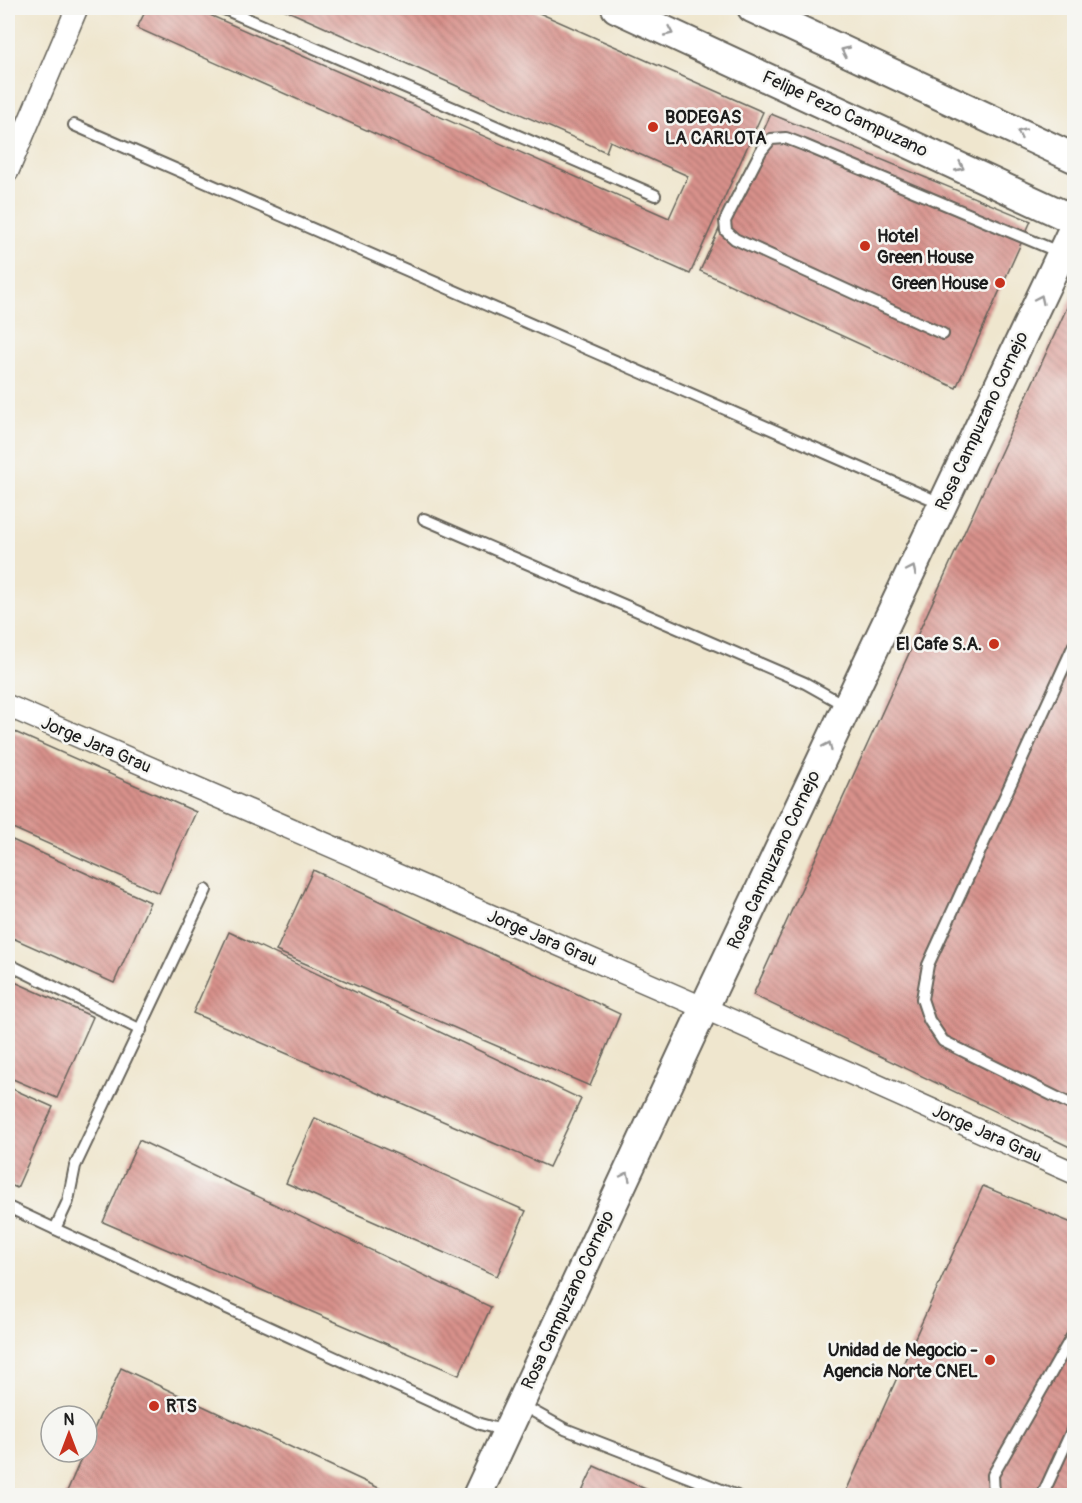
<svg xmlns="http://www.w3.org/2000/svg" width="1082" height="1503" viewBox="0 0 1082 1503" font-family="Pangolin,sans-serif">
	<defs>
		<pattern id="building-back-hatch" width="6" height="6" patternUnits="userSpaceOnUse" patternTransform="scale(1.5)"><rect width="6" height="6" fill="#d8918b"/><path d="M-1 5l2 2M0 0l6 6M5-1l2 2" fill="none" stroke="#ae7671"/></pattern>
	</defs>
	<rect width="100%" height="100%" fill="#f6f6f2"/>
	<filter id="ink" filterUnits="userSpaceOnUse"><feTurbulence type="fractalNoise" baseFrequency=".0167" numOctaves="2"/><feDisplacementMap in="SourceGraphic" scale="12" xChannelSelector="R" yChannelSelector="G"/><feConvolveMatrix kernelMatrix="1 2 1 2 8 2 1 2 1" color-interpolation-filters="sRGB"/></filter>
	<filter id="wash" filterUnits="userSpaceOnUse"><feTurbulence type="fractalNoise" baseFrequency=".008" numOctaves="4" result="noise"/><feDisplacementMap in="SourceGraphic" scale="24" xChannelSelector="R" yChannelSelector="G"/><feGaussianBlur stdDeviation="1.35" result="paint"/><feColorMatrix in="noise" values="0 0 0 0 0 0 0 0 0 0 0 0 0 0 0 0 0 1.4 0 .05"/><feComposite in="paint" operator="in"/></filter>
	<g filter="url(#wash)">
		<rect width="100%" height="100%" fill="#efe6ce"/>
		<g id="blocks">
			<g fill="url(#building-back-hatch)">
				<path d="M147,8h47l475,210 19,-42 -78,-35 -4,11 -325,-144h247l235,104 -73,162 -553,-246z"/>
				<path d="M771,114l260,107 -75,167 -256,-117z"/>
				<path d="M1074,292v857l-321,-154z"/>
				<path d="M8,729l188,83 -37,81 -151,-67z"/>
				<path d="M8,838l142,64 -36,81 -106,-47z"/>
				<path d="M313,870l307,144 -30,72 -314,-135z"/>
				<path d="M229,932l352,167 -32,68 -356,-154z"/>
				<path d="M8,979l85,38 -36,81 -49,-21z"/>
				<path d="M8,1087l45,20 -36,81 -9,-4z"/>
				<path d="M315,1118l211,93 -29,65 -211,-93z"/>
				<path d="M139,1140l352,167 -32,68 -356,-153z"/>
				<path d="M983,1186l91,38v272h-230z"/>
				<path d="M121,1368l275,128h-331l19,-44h3v-7z"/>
				<path d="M594,1466l67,30h-81z"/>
			</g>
		</g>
	</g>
	<g filter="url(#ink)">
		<use href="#blocks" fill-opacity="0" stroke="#66635a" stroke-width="1.5"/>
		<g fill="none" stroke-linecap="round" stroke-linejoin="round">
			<g stroke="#66635a" stroke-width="14">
				<g id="lane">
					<path d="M222,8l433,187"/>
					<path d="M74,125l869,379"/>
					<path d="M943,334l-208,-95 -9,-8 -1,-10 5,-10 31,-60 10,-12 15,-1 18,7 257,108"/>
					<path d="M424,519l381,164 41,23"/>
					<path d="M1074,645l-146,320 -6,34 7,21 14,21 131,65"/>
					<path d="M206,890l-131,276 -7,35 -13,28 425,195 26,7"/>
					<path d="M8,964l133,66"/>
					<path d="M8,1207l47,22"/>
					<path d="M520,1404l45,25 172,67"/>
					<path d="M994,1496l-1,-21 81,-142"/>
					<path d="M1042,1496l32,-70"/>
				</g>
			</g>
			<g stroke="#66635a" stroke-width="24">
				<g id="street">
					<path d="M8,171l69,-163"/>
					<path d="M8,706l696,302 370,165"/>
				</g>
			</g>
			<g stroke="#66635a" stroke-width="32">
				<g id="secondary">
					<path d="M616,8l458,212"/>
					<path d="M752,8l322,150"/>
					<path d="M477,1496l227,-488 370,-781"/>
				</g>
			</g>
			<use href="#lane" stroke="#fff" stroke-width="10"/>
			<use href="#street" stroke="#fff" stroke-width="21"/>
			<use href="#secondary" stroke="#fff" stroke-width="28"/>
		</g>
		<defs><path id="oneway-chevron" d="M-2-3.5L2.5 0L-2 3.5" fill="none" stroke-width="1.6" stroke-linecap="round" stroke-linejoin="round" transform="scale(1.5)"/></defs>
		<g stroke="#999">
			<use href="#oneway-chevron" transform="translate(669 32) rotate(25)"/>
			<use href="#oneway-chevron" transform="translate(845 51) rotate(-155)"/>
			<use href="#oneway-chevron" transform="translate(1021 133) rotate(-155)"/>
			<use href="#oneway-chevron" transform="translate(960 167) rotate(25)"/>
			<use href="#oneway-chevron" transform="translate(1040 299) rotate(-65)"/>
			<use href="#oneway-chevron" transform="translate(912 570) rotate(-65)"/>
			<use href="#oneway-chevron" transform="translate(828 746) rotate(-65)"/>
			<use href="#oneway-chevron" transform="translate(626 1176) rotate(-65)"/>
		</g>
	</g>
	<g fill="#c8321e" stroke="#f6f6f2" stroke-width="2">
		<circle cx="653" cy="127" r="6"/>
		<circle cx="865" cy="246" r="6"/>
		<circle cx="1000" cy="283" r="6"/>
		<circle cx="994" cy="644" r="6"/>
		<circle cx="990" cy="1360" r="6"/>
		<circle cx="154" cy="1406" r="6"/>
	</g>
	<g text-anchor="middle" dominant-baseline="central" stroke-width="5" stroke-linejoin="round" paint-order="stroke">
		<g font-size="18" fill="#1c1c1c" stroke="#f6f6f2">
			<text transform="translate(845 114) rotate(25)">Felipe Pezo Campuzano</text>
			<text transform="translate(982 421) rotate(-65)">Rosa Campuzano Cornejo</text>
			<text transform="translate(96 745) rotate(23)">Jorge Jara Grau</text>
			<text transform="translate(774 860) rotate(-65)">Rosa Campuzano Cornejo</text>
			<text transform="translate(542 938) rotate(23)">Jorge Jara Grau</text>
			<text transform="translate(987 1134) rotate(24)">Jorge Jara Grau</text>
			<text transform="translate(568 1300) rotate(-65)">Rosa Campuzano Cornejo</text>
		</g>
		<g font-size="18" font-weight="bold" fill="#1c1c1c" stroke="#f6f6f2" text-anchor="start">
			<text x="665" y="117">BODEGAS<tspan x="665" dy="21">LA CARLOTA</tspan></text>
			<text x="877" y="236">Hotel<tspan x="877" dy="21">Green House</tspan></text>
			<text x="988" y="283" text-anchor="end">Green House</text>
			<text x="982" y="644" text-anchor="end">El Cafe S.A.</text>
			<text x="978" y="1350" text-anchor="end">Unidad de Negocio -<tspan x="978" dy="21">Agencia Norte CNEL</tspan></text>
			<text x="166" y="1406">RTS</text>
		</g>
	</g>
	<rect width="1082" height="1503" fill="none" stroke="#f6f6f2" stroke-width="30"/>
	<g transform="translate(69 1434)"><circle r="28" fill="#f6f6f2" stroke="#9f9f9c" stroke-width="1.5"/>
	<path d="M0-4.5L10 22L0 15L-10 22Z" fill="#c8321e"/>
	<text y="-9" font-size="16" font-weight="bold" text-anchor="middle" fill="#1c1c1c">N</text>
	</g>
</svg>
